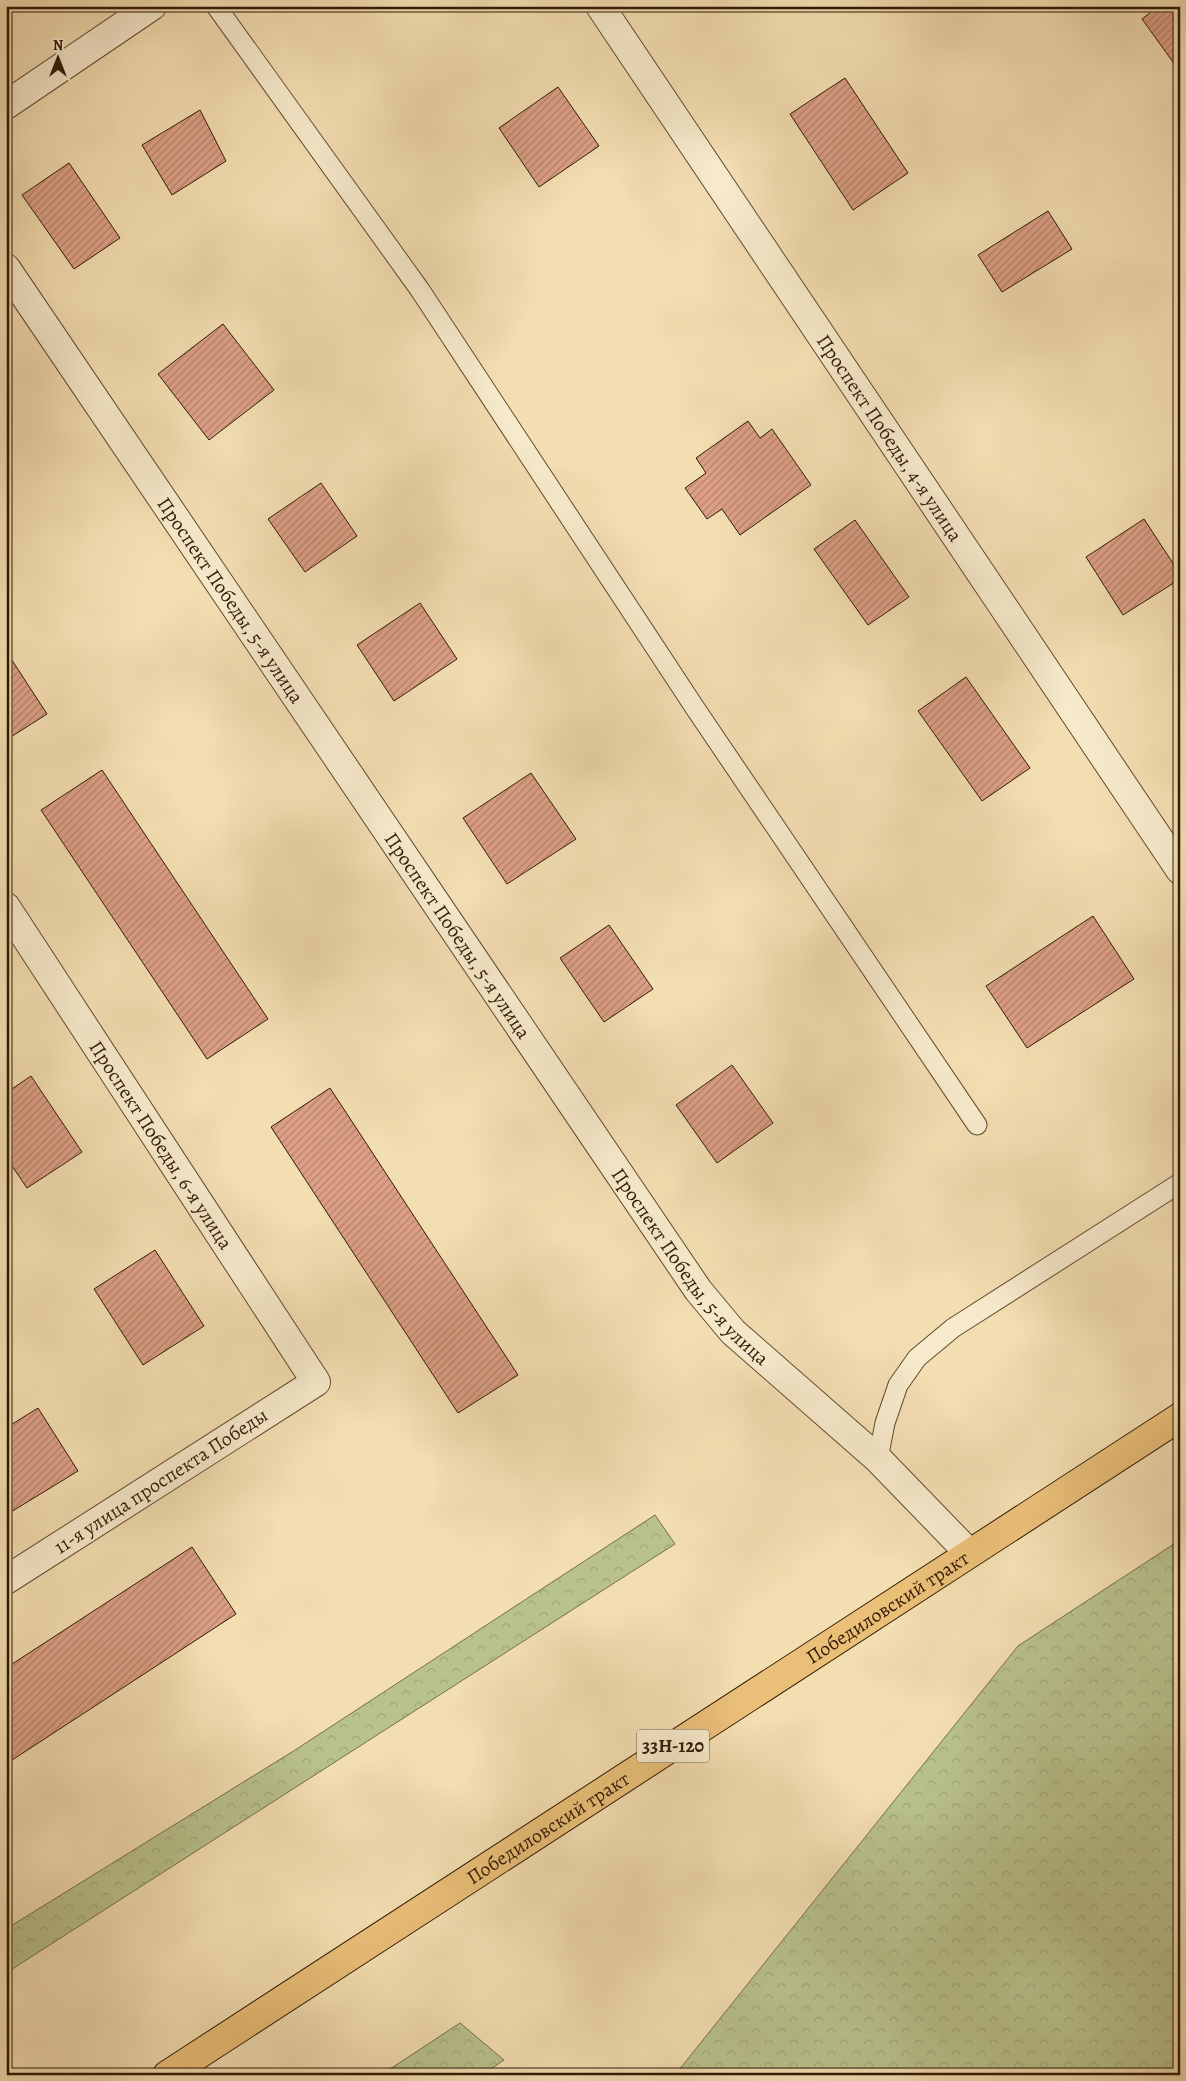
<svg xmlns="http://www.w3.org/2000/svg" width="1186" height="2081" viewBox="0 0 1186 2081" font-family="Alegreya,serif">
	<defs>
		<pattern id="forest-crowns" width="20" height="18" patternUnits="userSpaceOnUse" patternTransform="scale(1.25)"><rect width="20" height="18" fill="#b9c28d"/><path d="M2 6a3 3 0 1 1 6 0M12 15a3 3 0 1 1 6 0" fill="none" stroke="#9fa678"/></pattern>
		<pattern id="building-hatch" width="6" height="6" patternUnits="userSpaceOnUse" patternTransform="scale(1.25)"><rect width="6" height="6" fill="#dda086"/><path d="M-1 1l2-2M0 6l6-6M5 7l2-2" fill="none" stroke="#b4826c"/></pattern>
	</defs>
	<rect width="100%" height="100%" fill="#f3deb1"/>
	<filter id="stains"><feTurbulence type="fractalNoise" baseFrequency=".004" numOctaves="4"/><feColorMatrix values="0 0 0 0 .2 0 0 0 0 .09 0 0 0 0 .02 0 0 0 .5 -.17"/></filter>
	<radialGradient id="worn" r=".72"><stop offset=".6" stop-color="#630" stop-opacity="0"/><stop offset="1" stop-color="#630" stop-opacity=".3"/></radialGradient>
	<g fill="url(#forest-crowns)" stroke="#746e4a">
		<path d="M655,1515l20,29 -669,429v-44l286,-177z"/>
		<path d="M1180,1540v535h-505l343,-429z"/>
		<path d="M460,2023l44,37 -22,15h-101z"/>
	</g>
	<g fill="url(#building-hatch)" stroke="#301906">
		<path d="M1159,6h21v62l-2,1 -36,-50z"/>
		<path d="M845,78l63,95 -55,37 -63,-96z"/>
		<path d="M558,87l41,59 -60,41 -40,-59z"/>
		<path d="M200,110l26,51 -54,34 -30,-50z"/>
		<path d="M69,163l51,75 -46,31 -52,-74z"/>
		<path d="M1048,211l24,38 -70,43 -24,-37z"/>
		<path d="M223,324l51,66 -65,50 -51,-66z"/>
		<path d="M748,421l12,17 12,-9 39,56 -71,50 -18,-26 -15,10 -22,-31 21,-15 -10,-15z"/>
		<path d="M321,483l36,53 -52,36 -37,-53z"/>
		<path d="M1144,519l36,55v5l-57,36 -37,-58z"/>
		<path d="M855,520l54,77 -41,28 -54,-76z"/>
		<path d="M420,603l37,56 -63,42 -37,-56z"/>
		<path d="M6,651l41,63 -41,26z"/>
		<path d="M966,677l64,91 -48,33 -64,-90z"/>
		<path d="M102,770l166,249 -61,40 -166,-249z"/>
		<path d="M531,773l45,66 -69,45 -44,-66z"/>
		<path d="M1093,916l41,63 -107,69 -41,-62z"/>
		<path d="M609,925l44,64 -49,33 -44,-64z"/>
		<path d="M732,1065l41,58 -56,40 -41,-58z"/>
		<path d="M31,1076l51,76 -55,36 -21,-31v-64z"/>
		<path d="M330,1088l188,287 -60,38 -187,-286z"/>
		<path d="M155,1250l49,76 -61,39 -49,-76z"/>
		<path d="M38,1408l40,63 -72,44v-87z"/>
		<path d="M192,1547l44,67 -230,150v-96z"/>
	</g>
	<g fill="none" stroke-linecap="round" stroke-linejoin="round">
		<g stroke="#614a31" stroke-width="21">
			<g id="lane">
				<path d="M216,6l204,284 275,418 282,417"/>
				<path d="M878,1459l7,-36 13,-38 19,-27 36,-30 227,-145"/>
			</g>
		</g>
		<g stroke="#614a31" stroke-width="30">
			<g id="street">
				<path id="s1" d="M600,6l580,864"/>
				<path d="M6,105l146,-99"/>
				<path id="s2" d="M6,268l692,1022 35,42 145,127 91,94"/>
				<path id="s3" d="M6,907l310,475 -310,198"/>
			</g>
		</g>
		<g stroke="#301906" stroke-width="30">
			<g id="primary">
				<path id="s4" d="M167,2075l1013,-658"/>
			</g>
		</g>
		<use href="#lane" stroke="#f7eacc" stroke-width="19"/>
		<use href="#street" stroke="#f7eacc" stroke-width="28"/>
		<use href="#primary" stroke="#eabf78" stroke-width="28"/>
	</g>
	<g text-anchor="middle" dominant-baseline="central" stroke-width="4" stroke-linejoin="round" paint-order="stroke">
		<rect fill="#f7eacc" stroke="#6c5841" stroke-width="1" x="637" y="1729.5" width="72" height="33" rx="4"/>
		<g font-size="19" font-weight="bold" fill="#301906">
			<text x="673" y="1746">33Н-120</text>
		</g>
		<g font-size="20" fill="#301906" stroke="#f7eacc">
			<text stroke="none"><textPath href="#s1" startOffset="520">Проспект Победы, 4-я улица</textPath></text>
			<text stroke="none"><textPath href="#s2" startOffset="401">Проспект Победы, 5-я улица</textPath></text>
			<text stroke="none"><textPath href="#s2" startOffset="806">Проспект Победы, 5-я улица</textPath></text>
			<text stroke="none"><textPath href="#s3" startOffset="284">Проспект Победы, 6-я улица</textPath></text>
			<text stroke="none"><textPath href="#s2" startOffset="1211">Проспект Победы, 5-я улица</textPath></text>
			<text transform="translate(161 1481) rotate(-33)">11-я улица проспекта Победы</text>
			<text stroke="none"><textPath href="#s4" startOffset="859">Победиловский тракт</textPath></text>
			<text stroke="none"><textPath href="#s4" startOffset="454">Победиловский тракт</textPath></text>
		</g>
	</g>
	<rect width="1186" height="2081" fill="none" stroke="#f3deb1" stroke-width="25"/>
	<rect x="8" y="8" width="1171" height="2066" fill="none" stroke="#301906" stroke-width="2.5"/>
	<rect x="12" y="12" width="1161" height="2056" fill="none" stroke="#301906"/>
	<g transform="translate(58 58)" stroke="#f7eacc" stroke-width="4" paint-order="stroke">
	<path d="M0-4L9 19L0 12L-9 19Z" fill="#301906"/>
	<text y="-8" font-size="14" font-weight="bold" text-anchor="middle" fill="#301906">N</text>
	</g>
	<rect width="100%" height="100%" filter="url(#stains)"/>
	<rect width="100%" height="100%" fill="url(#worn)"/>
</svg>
